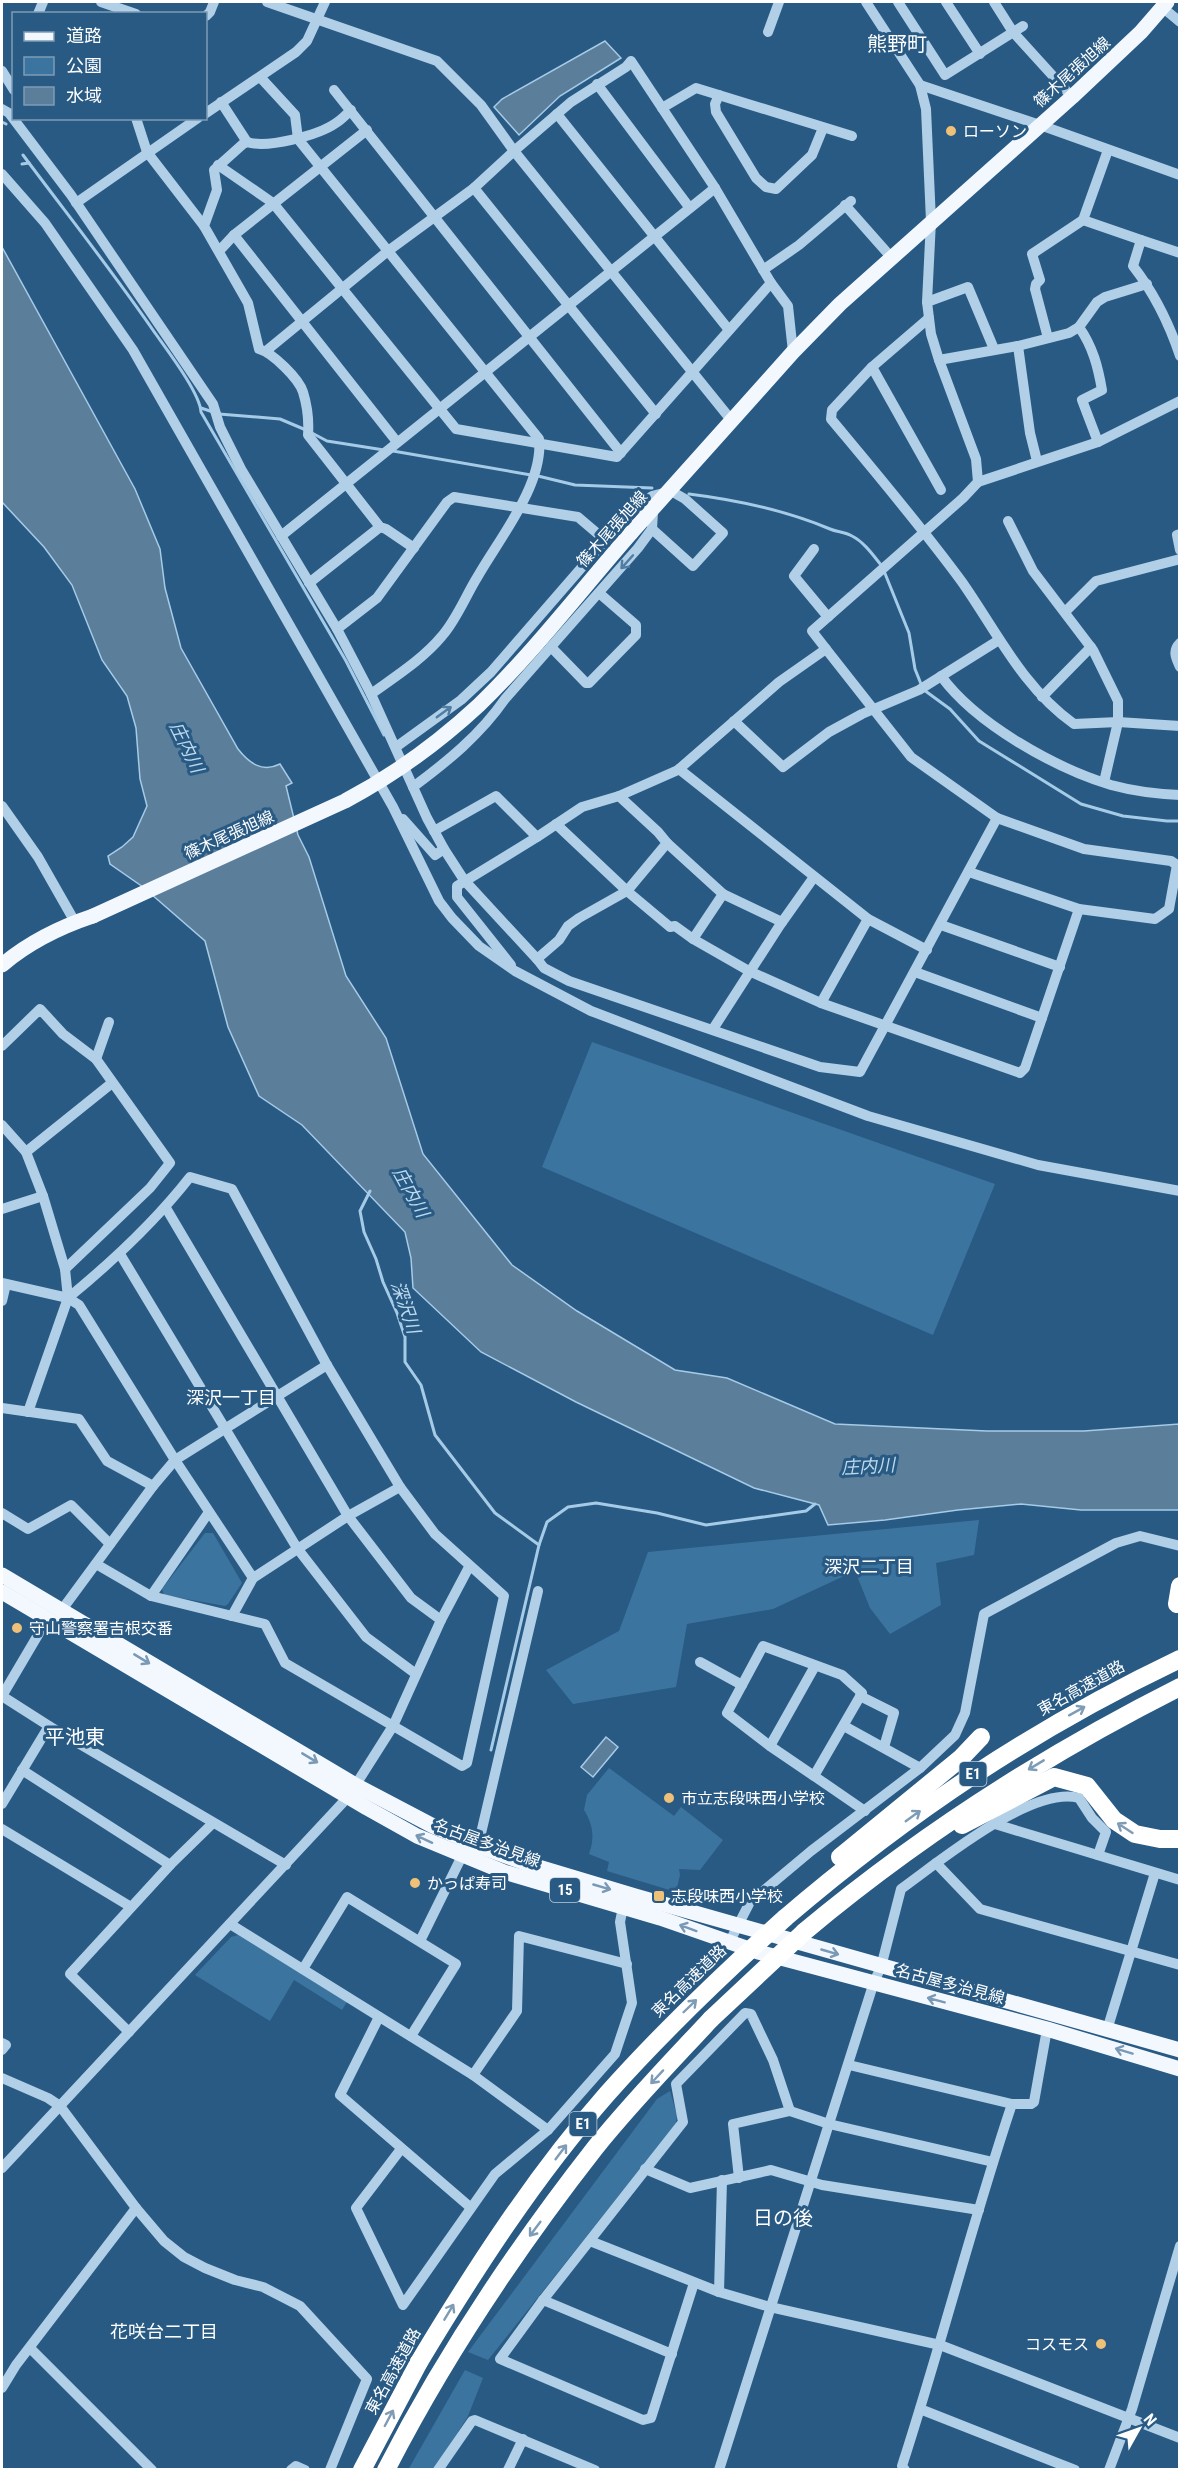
<svg xmlns="http://www.w3.org/2000/svg" width="1181" height="2471" viewBox="0 0 1181 2471" font-family="'Roboto Condensed','Noto Sans JP',sans-serif">
	<rect width="100%" height="100%" fill="#285a84"/>
	<g fill="#3c74a0">
		<path d="M592,1042l403,142 -62,151 -391,-168z"/>
		<path d="M979,1520l-5,35 -38,8 5,42 -51,29 -20,-26 -15,-37 -82,38 -86,15 -11,63 -103,17 -27,-34 73,-39 29,-79z"/>
		<path d="M205,1533h8l29,50 -14,21 -3,2 -61,-11 -2,-6z"/>
		<path d="M609,1768l65,48 7,-9 42,33 -23,30 -21,-1 1,6 -4,17 -69,-21 2,-9 -20,-8c6,-16 4,-30 -5,-44l3,-15z"/>
		<path d="M238,1935l109,67 -5,8 -48,-30 -24,41 -75,-46 36,-38z"/>
		<path d="M670,2091l7,24 -1,9 -188,236 -20,-8 189,-253z"/>
		<path d="M465,2370l18,8 -15,38 -33,53 -27,1z"/>
	</g>
	<g fill="#5b7e9a" stroke="#a6cbe7" stroke-width="1.5">
		<path d="M605,41l16,17 -61,38 -41,39 -25,-28 8,-8z"/>
		<path d="M2,247l133,242 25,60 5,39 16,60 57,101c11,14 24,24 42,15l12,19 -6,3 12,49 11,22 37,119 40,62 37,116 89,111 65,46 98,59 52,8 108,46 152,7h97l95,-7v86h-98l-60,-6 -63,6 -73,10 -57,5 -9,-20 -65,-17 -178,-86 -95,-50 -68,-64 -2,-30 -6,-26 -103,-107 -43,-29 -31,-69 -23,-86 -62,-54 -33,-23 -2,-8 14,-9 11,-10 14,-31 -7,-27 -4,-51 -9,-32 -25,-36 -30,-75 -28,-38 -42,-45z"/>
		<path d="M606,1737l12,10 -25,30 -12,-10z"/>
	</g>
	<g fill="none" stroke-linecap="round" stroke-linejoin="round">
		<g stroke="#a6cbe7" stroke-width="3">
			<path d="M2,122l4,2"/>
			<path d="M23,155c44,59 90,117 132,178 12,17 45,60 46,79l145,249 38,74"/>
			<path d="M22,164l7,-1"/>
			<path d="M201,408l12,4"/>
			<path d="M219,414l61,5 26,11"/>
			<path d="M312,433l15,8 57,9"/>
			<path d="M393,451l138,24"/>
			<path d="M538,476l37,9 77,3"/>
			<path d="M689,494c48,6 96,16 141,35 7,3 15,3 22,7 12,6 21,19 29,29"/>
			<path d="M884,571l25,62 6,36 6,15"/>
			<path d="M924,690l26,19 29,32 102,63 42,12 44,5h13"/>
			<path d="M370,1191l-10,20 4,21 12,27 7,23 14,31 8,24v25l16,23 14,50 60,78 44,32 -48,205"/>
			<path d="M539,1545l8,-23 21,-15 28,-4 61,10 49,12 100,-14 9,-7"/>
		</g>
		<g stroke="#b1cfe7" stroke-width="10">
			<path d="M101,2l35,12"/>
			<path d="M267,2l170,59 44,44 33,46 57,-49 55,-35 5,-6 84,127 56,95 17,23 5,46"/>
			<path d="M898,2l47,73 78,-49"/>
			<path d="M946,2l34,52"/>
			<path d="M994,2l19,30 59,65"/>
			<path d="M1162,7l18,15"/>
			<path d="M38,14l5,-12"/>
			<path d="M206,16l4,-4 4,-10"/>
			<path d="M768,32l11,-30"/>
			<path d="M2,71l12,19"/>
			<path d="M261,78l34,37 3,24 241,300c5,45 -40,100 -61,137 -12,19 -21,43 -36,60 -19,23 -46,40 -71,58"/>
			<path d="M597,84l92,123"/>
			<path d="M920,85l120,40 140,50"/>
			<path d="M334,90l287,363"/>
			<path d="M719,95l-4,9 1,8 40,66 10,9 10,2 36,-34 11,-27"/>
			<path d="M221,102l26,40"/>
			<path d="M662,108l34,-20 156,48"/>
			<path d="M2,109l7,4 62,82 142,209 7,23 21,42 96,160 34,65 56,124 17,31 20,31 73,79 22,-19 9,-14 11,-8 48,-27 40,-48 -9,-11 -39,-36"/>
			<path d="M351,110c-5,5 -10,10 -15,13 -17,12 -69,26 -89,19l-4,2 -29,26 3,20 -13,36 44,77 11,46c14,4 40,30 44,43 4,13 6,29 5,43l72,92 6,2 28,19"/>
			<path d="M206,113l90,-61 11,-11 18,-39"/>
			<path d="M557,114l172,216"/>
			<path d="M136,118l11,34 57,74"/>
			<path d="M1108,150l-25,70 58,20 -8,26c21,27 36,57 47,90"/>
			<path d="M218,165l55,38 183,226 161,28 154,-174"/>
			<path d="M2,174l43,49 88,127 260,457 46,94 13,17 27,28 36,25 76,40 277,105 170,49 142,26"/>
			<path d="M474,188l182,226"/>
			<path d="M76,203l122,-85"/>
			<path d="M845,205l46,52"/>
			<path d="M234,235l163,207"/>
			<path d="M1141,240l39,13"/>
			<path d="M220,250l14,-15 133,-105"/>
			<path d="M763,270l36,-25 52,-44"/>
			<path d="M927,302l41,-15 26,62"/>
			<path d="M929,318l-57,49 -40,43 -1,9c45,54 90,107 131,163 35,50 61,106 112,142l44,-2 62,4"/>
			<path d="M1079,327c14,20 19,40 23,63l-20,10 16,42"/>
			<path d="M1048,338l-13,-49 1,-5 4,-4 -8,-26 51,-34"/>
			<path d="M1018,346l12,87 7,28"/>
			<path d="M266,351l122,-100 86,-63 40,-37 218,270"/>
			<path d="M939,360l79,-14 51,-13 10,-6 18,-25 8,-5 42,-13"/>
			<path d="M872,367l69,123"/>
			<path d="M978,482l120,-40 82,-41"/>
			<path d="M1008,521l25,50 60,79 25,51v21l-14,60"/>
			<path d="M1180,534l-3,1 3,15"/>
			<path d="M281,536l434,-348"/>
			<path d="M814,549l-20,27 34,41"/>
			<path d="M309,583l71,-56"/>
			<path d="M1065,612l31,-31 84,-22"/>
			<path d="M337,629l40,-31 70,-96 7,-5 124,20 27,23"/>
			<path d="M1180,643c-8,8 -4,15 0,24"/>
			<path d="M551,647l35,36h3l47,-48v-10l-37,-32"/>
			<path d="M826,649l85,108 86,61 87,31 87,12 6,4 -8,44 -14,10 -76,-10 -110,-37"/>
			<path d="M941,676c35,48 114,92 170,109 22,6 46,9 69,10"/>
			<path d="M1042,697l49,-50"/>
			<path d="M734,721l49,46 46,-35 33,-18 57,-24 80,-50"/>
			<path d="M396,747l65,-47 30,-28 131,-151 30,-25 19,-5 14,8 38,34 -30,33 -41,-37"/>
			<path d="M679,769l189,150 59,31"/>
			<path d="M413,787c35,-26 67,-52 92,-88l133,-151 14,-19 1,-17"/>
			<path d="M2,806l36,51 37,65"/>
			<path d="M403,819l32,36 9,-6"/>
			<path d="M556,824l71,67 43,36 5,-1 18,13 30,-45 -56,-51"/>
			<path d="M434,831l62,-35 41,41"/>
			<path d="M723,894l59,28"/>
			<path d="M941,925l119,42"/>
			<path d="M693,939l56,32 72,32 199,70 5,-5 54,-159"/>
			<path d="M537,959l7,9 25,13 251,86 40,5 137,-254"/>
			<path d="M511,965l-54,-68v-11l80,-49 45,-30 37,-11 59,-26 101,-88 47,-33 -14,-18 151,-133 15,-16 -2,-23 -37,-99 -8,-26 -4,-32 4,-81 -5,-112 -6,-24 -54,-83"/>
			<path d="M915,972l127,46"/>
			<path d="M821,1003l47,-84"/>
			<path d="M713,1029l67,-104 34,-48"/>
			<path d="M2,1046l38,-37 23,25 33,25 74,104 -20,25 -85,81"/>
			<path d="M96,1059l13,-37"/>
			<path d="M2,1125l24,27 17,44 22,73 3,29 -40,114"/>
			<path d="M26,1152l86,-69"/>
			<path d="M166,1208l182,308 63,82 30,22"/>
			<path d="M2,1209l41,-13"/>
			<path d="M120,1254l177,294 69,89 50,37"/>
			<path d="M2,1283l66,15 11,7 96,155 78,118"/>
			<path d="M68,1298c45,-37 86,-75 122,-121l42,12 95,176 73,122 35,47 69,62 -37,167 -5,3 -177,-103 -20,-39 -114,-28 -55,-32"/>
			<path d="M2,1301l4,-17"/>
			<path d="M2,1408l77,11 28,42 46,25"/>
			<path d="M2,1513l26,16 43,-24 39,39"/>
			<path d="M151,1596l58,-84"/>
			<path d="M61,1611l92,-125 22,-26 152,-95"/>
			<path d="M232,1616l21,-38 95,-62 52,-29"/>
			<path d="M700,1662l42,23"/>
			<path d="M2,1696l47,30 237,139"/>
			<path d="M2,1696l46,-78"/>
			<path d="M860,1696l34,17 -10,34"/>
			<path d="M844,1726l76,42"/>
			<path d="M770,1746l45,-80"/>
			<path d="M22,1770l148,95"/>
			<path d="M814,1776l-44,-30 -43,-33 36,-67 79,29 20,18 -48,83 51,35"/>
			<path d="M2,1804l47,-78"/>
			<path d="M995,1824l185,56"/>
			<path d="M2,1829l129,78"/>
			<path d="M478,1846l60,-255"/>
			<path d="M936,1863l44,46 200,56"/>
			<path d="M230,1924l243,151 75,55"/>
			<path d="M420,1941l42,-85"/>
			<path d="M729,1943l21,-41 61,-51 109,-83 35,-33 10,-22 19,-99 132,-71 24,-7 40,10"/>
			<path d="M303,1969l44,-72 109,67 -45,72"/>
			<path d="M379,2017l-39,78 130,112"/>
			<path d="M1107,2030l48,-157"/>
			<path d="M129,2032l-59,-58 100,-109 43,-42"/>
			<path d="M2,2043l4,2 -4,5"/>
			<path d="M849,2065l163,39h19l3,-2 13,-73"/>
			<path d="M473,2075l44,-64 2,-75 108,28"/>
			<path d="M2,2078l46,20 12,8 76,102 28,33 20,16 21,11 30,12 28,7 37,19 67,73 -37,91"/>
			<path d="M401,2149l-45,59 47,97 92,-131 53,-44 67,-76 17,-51 -12,-81 3,-15"/>
			<path d="M2,2168l346,-371 45,-71 48,-106 28,-53"/>
			<path d="M645,2169l45,19 81,-18 51,15 157,25"/>
			<path d="M739,2178l-6,-54 57,-13 39,13 164,38"/>
			<path d="M590,2241l129,51 51,15 170,38 240,93"/>
			<path d="M694,2283l-43,135 -8,2 -143,-61 43,-59 140,-178 -7,-38 69,-71 6,1 22,46 17,51"/>
			<path d="M719,2292l3,-112"/>
			<path d="M543,2300l129,54"/>
			<path d="M30,2348l122,122"/>
			<path d="M2,2388l14,-23 120,-157"/>
			<path d="M920,2409l155,61"/>
			<path d="M291,2470l5,-4 9,4"/>
			<path d="M438,2470l34,-49 3,-1 120,50"/>
			<path d="M508,2470l15,-31"/>
			<path d="M719,2470l155,-488 7,-15 20,-78c39,-28 131,-104 178,-91l13,20 14,14 -8,23"/>
			<path d="M905,2470l-3,-4c39,-120 70,-243 110,-362"/>
			<path d="M1109,2470l23,-61 48,-163"/>
		</g>
		<g stroke="#f3f8fe" stroke-width="15">
			<path d="M631,533l162,-181 47,-48 232,-207 69,-65 26,-30"/>
			<path d="M2,965c26,-22 58,-38 91,-49"/>
			<path d="M2,1575l355,211 78,41 43,19 47,17 110,33 545,154"/>
			<path d="M2,1592l365,216 50,28 87,36 156,46 98,34 289,77 133,40"/>
		</g>
		<g stroke="#fff" stroke-width="18">
			<path d="M1177,1604l3,-18"/>
			<path d="M962,1825l92,-48 33,9 27,34 21,14 25,5h20"/>
			<path d="M840,1857l121,-99 20,-21"/>
			<path d="M785,1918c124,-106 248,-189 395,-259"/>
			<path d="M804,1932c117,-98 239,-176 376,-245"/>
			<path d="M362,2470l57,-108"/>
			<path d="M386,2470c59,-115 130,-221 209,-322 36,-45 77,-87 116,-129"/>
		</g>
		<path stroke="#f3f8fe" stroke-width="15" d="M93,916l252,-115c49,-26 93,-58 134,-96 53,-51 103,-116 152,-172"/>
		<g stroke="#fff" stroke-width="18">
			<path d="M711,2019l93,-87"/>
			<path d="M419,2362c56,-93 116,-186 188,-268 56,-63 116,-120 178,-176"/>
		</g>
	</g>
	<defs><path id="oneway-shaft" d="M-6 0H5M1.5-3L5.5 0L1.5 3" fill="none" stroke-width="1.6" stroke-linecap="round" stroke-linejoin="round" transform="scale(1.5)"/></defs>
	<g stroke="#517da2">
		<use href="#oneway-shaft" transform="translate(627 562) rotate(132)"/>
		<use href="#oneway-shaft" transform="translate(444 712) rotate(-36)"/>
	</g>
	<g stroke="#7999b5">
		<use href="#oneway-shaft" transform="translate(142 1659) rotate(31)"/>
		<use href="#oneway-shaft" transform="translate(310 1758) rotate(31)"/>
		<use href="#oneway-shaft" transform="translate(424 1839) rotate(-155)"/>
		<use href="#oneway-shaft" transform="translate(602 1887) rotate(16)"/>
		<use href="#oneway-shaft" transform="translate(688 1928) rotate(-160)"/>
		<use href="#oneway-shaft" transform="translate(830 1952) rotate(16)"/>
		<use href="#oneway-shaft" transform="translate(936 2000) rotate(-165)"/>
		<use href="#oneway-shaft" transform="translate(1124 2051) rotate(-163)"/>
	</g>
	<g stroke="#7e9cb5">
		<use href="#oneway-shaft" transform="translate(1077 1711) rotate(-29)"/>
		<use href="#oneway-shaft" transform="translate(1036 1765) rotate(149)"/>
		<use href="#oneway-shaft" transform="translate(913 1816) rotate(-36)"/>
		<use href="#oneway-shaft" transform="translate(1125 1828) rotate(-147)"/>
		<use href="#oneway-shaft" transform="translate(690 2006) rotate(-44)"/>
		<use href="#oneway-shaft" transform="translate(657 2077) rotate(133)"/>
		<use href="#oneway-shaft" transform="translate(561 2152) rotate(-53)"/>
		<use href="#oneway-shaft" transform="translate(535 2229) rotate(127)"/>
		<use href="#oneway-shaft" transform="translate(449 2312) rotate(-59)"/>
		<use href="#oneway-shaft" transform="translate(389 2418) rotate(-62)"/>
	</g>
	<g fill="#efc077" stroke="#285a84" stroke-width="2">
		<circle cx="951" cy="131" r="6"/>
		<circle cx="17" cy="1628" r="6"/>
		<circle cx="669" cy="1798" r="6"/>
		<circle cx="415" cy="1883" r="6"/>
		<rect x="653" y="1890" width="12" height="12" rx="3"/>
		<circle cx="1101" cy="2344" r="6"/>
	</g>
	<g text-anchor="middle" dominant-baseline="central" stroke-width="6" stroke-linejoin="round" paint-order="stroke">
		<g fill="#285a84" stroke="#beceda" stroke-width="1.5">
			<rect x="959.5" y="1762" width="27" height="24" rx="4.5"/>
			<rect x="550" y="1878" width="30" height="24" rx="4.5"/>
			<rect x="569.5" y="2112" width="27" height="24" rx="4.5"/>
		</g>
		<g font-size="15" font-weight="bold" fill="#fff">
			<text x="973" y="1774">E1</text>
			<text x="565" y="1890">15</text>
			<text x="583" y="2124">E1</text>
		</g>
		<g font-size="16" fill="#fff" stroke="#285a84">
			<text transform="translate(1072 72) rotate(-42)">篠木尾張旭線</text>
			<text transform="translate(612 529) rotate(-48)">篠木尾張旭線</text>
			<text transform="translate(229 835) rotate(-24)">篠木尾張旭線</text>
			<text transform="translate(1081 1688) rotate(-29)">東名高速道路</text>
			<text transform="translate(487 1843) rotate(20)">名古屋多治見線</text>
			<text transform="translate(689 1981) rotate(-44)">東名高速道路</text>
			<text transform="translate(950 1984) rotate(15)">名古屋多治見線</text>
			<text transform="translate(393 2371) rotate(-61)">東名高速道路</text>
		</g>
		<g font-size="16" fill="#fff" stroke="#285a84" text-anchor="start">
			<text x="963" y="131">ローソン</text>
			<text x="29" y="1628">守山警察署吉根交番</text>
			<text x="681" y="1798">市立志段味西小学校</text>
			<text x="427" y="1883">かっぱ寿司</text>
			<text x="671" y="1896">志段味西小学校</text>
			<text x="1089" y="2344" text-anchor="end">コスモス</text>
		</g>
		<g font-size="18" font-style="italic" fill="#bdd9ee" stroke="#285a84">
			<text transform="translate(187 747) rotate(64)">庄内川</text>
			<text transform="translate(411 1192) rotate(61)">庄内川</text>
			<text transform="translate(406 1307) rotate(71)">深沢川</text>
			<text transform="translate(868 1466) rotate(-3)">庄内川</text>
		</g>
		<g font-size="18" fill="#fff" stroke="#285a84">
			<text x="231" y="1397">深沢一丁目</text>
			<text x="869" y="1566">深沢二丁目</text>
			<text x="164" y="2331">花咲台二丁目</text>
		</g>
		<g font-size="20" fill="#fff" stroke="#285a84">
			<text x="897" y="44">熊野町</text>
			<text x="75" y="1737">平池東</text>
			<text x="783" y="2218">日の後</text>
		</g>
	</g>
	<rect width="1181" height="2471" fill="none" stroke="#ffffff" stroke-width="6"/>
	<rect x="12" y="12" width="195" height="108" fill="#285a84" stroke="#7e9cb5" stroke-width="1.5"/>
	<rect x="24" y="32" width="30" height="9" fill="#f3f8fe" stroke="#7e9cb5" stroke-width="1.5"/>
	<text x="66" y="42" font-size="18" fill="#ffffff">道路</text>
	<rect x="24" y="57" width="30" height="18" fill="#3c74a0" stroke="#7e9cb5" stroke-width="1.5"/>
	<text x="66" y="72" font-size="18" fill="#ffffff">公園</text>
	<rect x="24" y="87" width="30" height="18" fill="#5b7e9a" stroke="#7e9cb5" stroke-width="1.5"/>
	<text x="66" y="102" font-size="18" fill="#ffffff">水域</text>
	<g transform="translate(1139 2429) rotate(50)" stroke="#285a84" stroke-width="4.5" paint-order="stroke">
	<path d="M0-4.5L10 22L0 15L-10 22Z" fill="#ffffff"/>
	<text y="-9" font-size="16" font-weight="bold" text-anchor="middle" fill="#ffffff">N</text>
	</g>
</svg>
